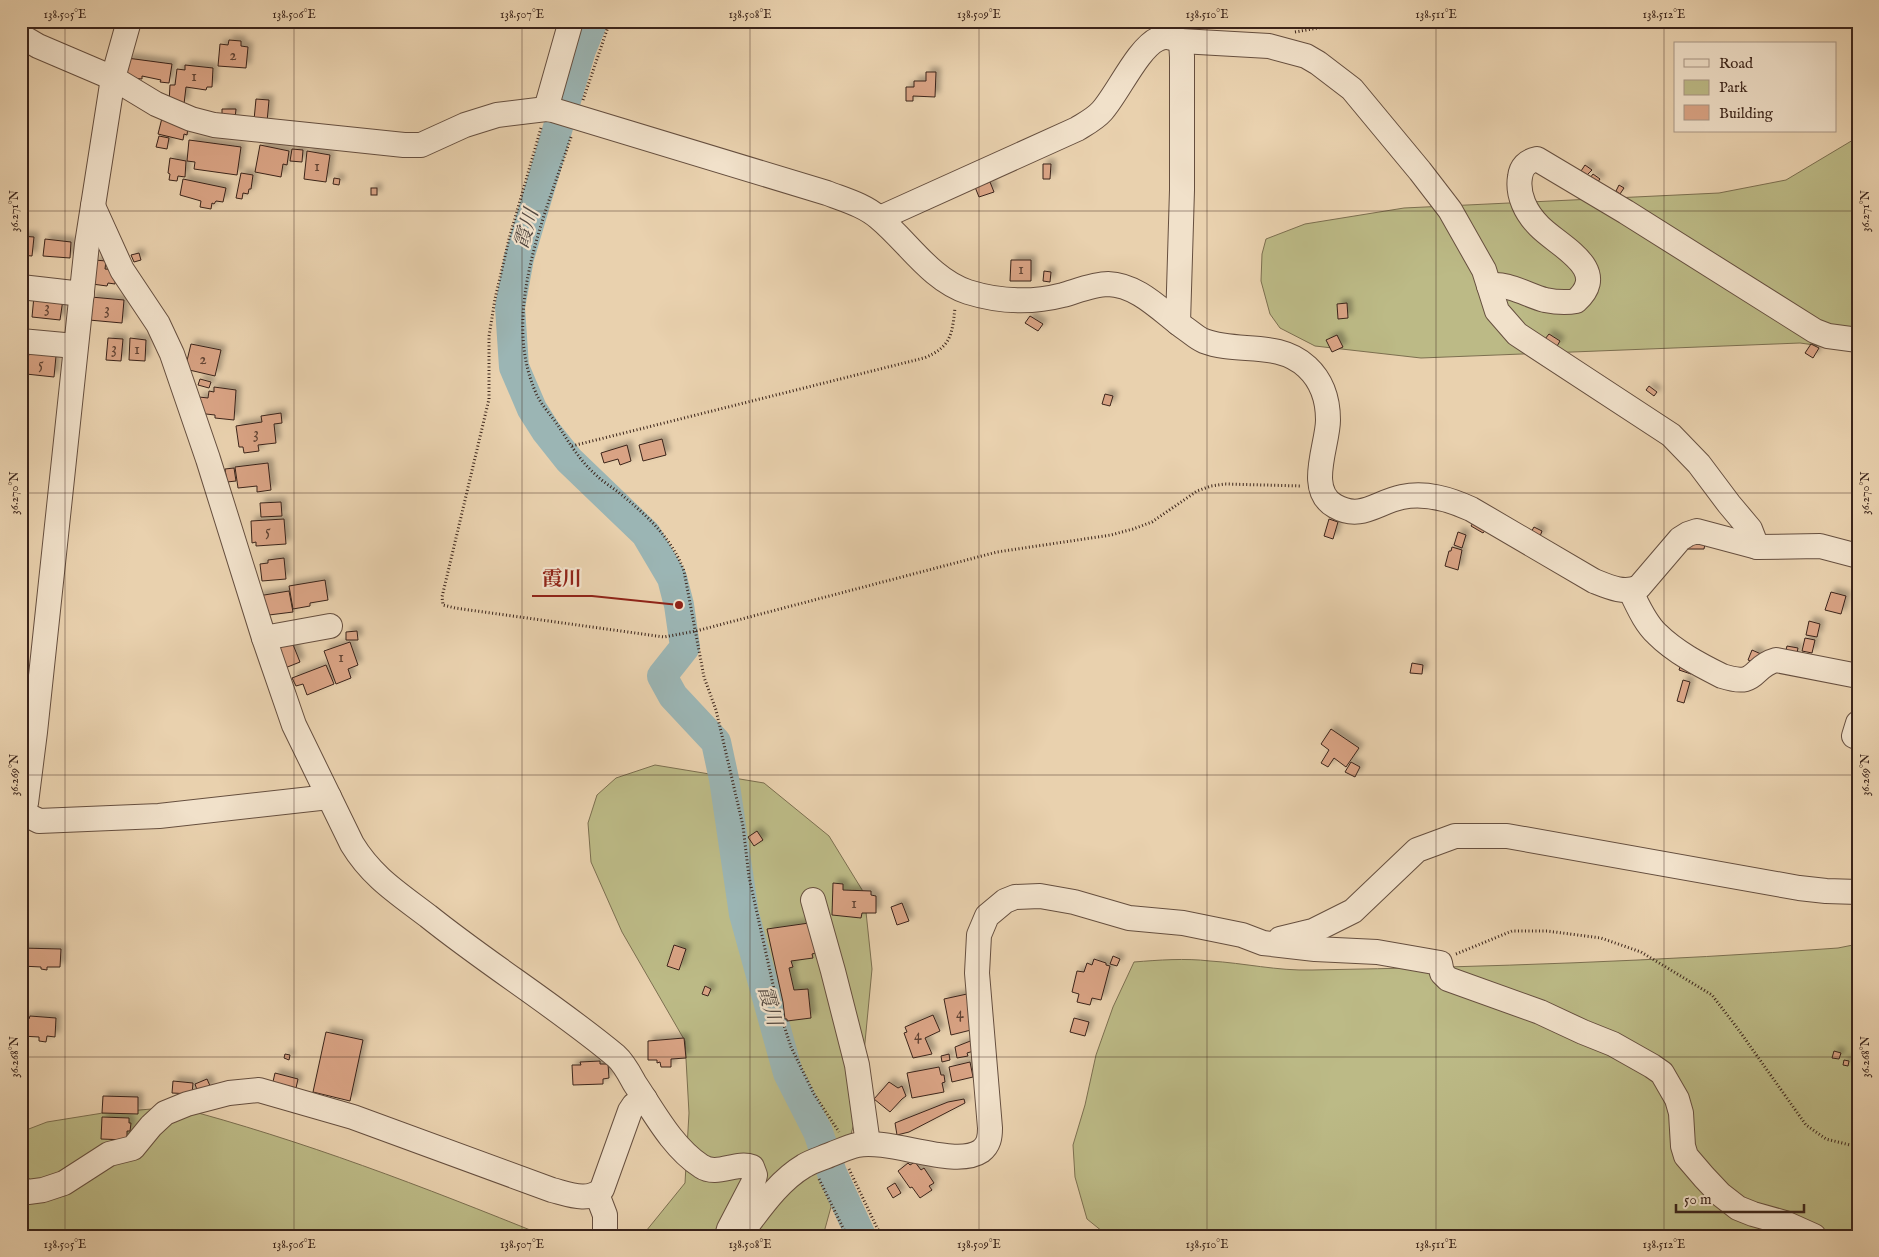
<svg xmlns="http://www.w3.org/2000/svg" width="1879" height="1257" viewBox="0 0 1879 1257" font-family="'IM FELL English','Noto Serif JP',serif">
	<defs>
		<filter id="shadow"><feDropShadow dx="4.5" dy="-4.5" stdDeviation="2.5" flood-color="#0004"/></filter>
	</defs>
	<rect width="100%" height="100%" fill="#e9d1ae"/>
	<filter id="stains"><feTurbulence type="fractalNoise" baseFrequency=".004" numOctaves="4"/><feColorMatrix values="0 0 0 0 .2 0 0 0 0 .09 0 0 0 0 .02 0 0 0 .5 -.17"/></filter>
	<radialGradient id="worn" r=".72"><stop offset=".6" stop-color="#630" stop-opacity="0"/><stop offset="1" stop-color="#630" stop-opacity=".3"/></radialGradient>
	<g fill="#bcba86" stroke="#7c6f50">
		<path d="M1858,137v214l-58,-8 -379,15 -106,-12 -35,-18 -10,-14 -9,-33 1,-27 4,-15 39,-15 99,-16 315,-15 67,-13z"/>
		<path d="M655,765l109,18 65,53 35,57 8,76 -13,136 -36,131h-181l43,-53 4,-70 -4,-72 -63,-109 -31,-70 -3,-39 9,-28 19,-17z"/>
		<path d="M1858,944v292h-750l-21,-17 -12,-42 -2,-32 12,-40 11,-50 17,-48 21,-45c25,-2 51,-4 76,-1 34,2 67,10 102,9 175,-3 351,-9 526,-22z"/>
		<path d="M176,1107c126,33 248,80 369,129h-524v-104l26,-10 56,-9z"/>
	</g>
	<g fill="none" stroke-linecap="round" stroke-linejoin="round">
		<path stroke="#9bb5b4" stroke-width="30" d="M593,21l-12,29 -62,208 -9,49 4,60 18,42 14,22 23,29 77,74 26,44 7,27 6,42 -23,29 11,20 43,46 8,37 20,135 44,159 30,59 14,41 29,63"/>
	</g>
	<g fill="#d9a384" stroke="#3b241a" filter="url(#shadow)">
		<path d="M162,21h20l-1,5 -14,-2v-2z"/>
		<path d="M229,40l12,1v5l7,1 -2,21 -28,-2 2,-22 8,1z"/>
		<path d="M127,58l45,6 -3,19 -9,-1 1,-2 -19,-4v3l-17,-2z"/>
		<path d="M185,65l28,3 -1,19h-5l-1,3 -20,-3 -2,17 -15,-1 1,-18h5l2,-16 8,1z"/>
		<path d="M926,72h10l-1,25 -22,-1v5h-7v-14h8v-6h12z"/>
		<path d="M256,99l13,1 -2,22 -13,-2z"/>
		<path d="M222,109h14l-1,10 -13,-1z"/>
		<path d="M162,118l26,9 -1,8 -3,-1 -1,6 -25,-6z"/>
		<path d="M159,136l10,2 -2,11 -11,-2z"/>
		<path d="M189,140l52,7 -4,28 -43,-6 1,-7 -8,-1z"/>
		<path d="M260,145l29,6 -2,14 -4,-1 -2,13 -26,-5z"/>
		<path d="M292,149l11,1 -1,12 -12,-1z"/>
		<path d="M307,151l23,4 -4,27 -22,-3z"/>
		<path d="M170,158l16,3 -1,16 -7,-1 -1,5 -8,-1 1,-6 -2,-1z"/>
		<path d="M1043,164h8l-1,15h-7z"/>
		<path d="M1585,165l7,5 -5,5 -6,-4z"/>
		<path d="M241,173l12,2 -2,14h-2l-1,5 -5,-1 -1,6 -6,-1z"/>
		<path d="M1593,174l7,5 -3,4 -7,-5z"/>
		<path d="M334,178l6,1 -1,6 -6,-1z"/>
		<path d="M183,179l43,9 -3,14 -7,-1 -2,3 -2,-1 -1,6 -11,-2 1,-6 -21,-6z"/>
		<path d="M990,182l4,10 -15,5 -4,-10z"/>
		<path d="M1619,185l5,3 -4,6 -4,-3z"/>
		<rect x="371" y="188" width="6" height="7"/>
		<path d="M21,236l13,1 -2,19 -11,-1z"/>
		<path d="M45,239l26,3 -1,16 -27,-2z"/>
		<path d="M139,253l2,7 -7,2 -3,-7z"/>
		<path d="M95,260l11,1 -1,8 11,1 -1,14 -7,-1 -1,3 -15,-2z"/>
		<path d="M1011,260h20v21h-21z"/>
		<path d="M1044,271l7,1 -1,10 -7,-1z"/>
		<path d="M34,296l29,3 -3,21 -28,-3z"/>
		<path d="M91,297l33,3 -2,23 -33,-3z"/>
		<path d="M1347,303l1,15 -10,1 -1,-15z"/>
		<path d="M1030,316l13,8 -5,7 -13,-8z"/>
		<path d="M1549,334l11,7 -4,7 -11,-9z"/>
		<path d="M1337,335l6,12 -11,5 -6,-12z"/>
		<path d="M108,338l15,1 -2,22 -15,-1z"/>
		<path d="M130,338l16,2 -1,21 -16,-1z"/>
		<path d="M191,344l30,6 -6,26 -30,-7z"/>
		<path d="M1811,344l8,4 -6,10 -8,-5z"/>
		<path d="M29,353l27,3 -2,21 -28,-3z"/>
		<path d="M200,379l11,3 -2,6 -11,-3z"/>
		<path d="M1649,386l8,6 -3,4 -8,-6z"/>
		<path d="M214,387l22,3 -2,30 -19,-2v-3l-18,-2 2,-16 9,1 1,-7 5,1z"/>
		<path d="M1105,394l8,2 -3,10 -8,-2z"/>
		<path d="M281,413l1,10 -8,1 2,19 -18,2 1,6 -15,2 -1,-6h-4l-3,-21 26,-4 -1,-6z"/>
		<path d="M662,439l4,16 -23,6 -4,-16z"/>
		<path d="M627,445l4,16 -11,4 -2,-6 -14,4 -3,-10z"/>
		<path d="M268,463l3,27 -14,2v-6l-19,2 -3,-21z"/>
		<path d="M234,468l2,13 -9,1 -2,-13z"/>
		<path d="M281,502l1,14 -21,1 -1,-14z"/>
		<path d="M284,519l2,25 -30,2v-4l-4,1 -1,-22z"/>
		<path d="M1329,519l9,3 -5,17 -9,-3z"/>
		<path d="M1474,521l13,7 -4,5 -12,-7z"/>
		<path d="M1534,527l8,4 -3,8 -9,-5z"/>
		<path d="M1458,532l8,3 -4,13 -8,-3z"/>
		<path d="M1687,542l18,2 -1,5h-18z"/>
		<path d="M1452,547l10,3 -4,20 -13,-4 4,-15h2z"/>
		<path d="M284,558l2,21 -24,2 -2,-17 8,-1v-3z"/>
		<path d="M325,580l3,20 -18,3v3l-17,3 -4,-23z"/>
		<path d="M289,591l4,21 -32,4 -3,-20z"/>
		<path d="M1831,592l15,4 -5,18 -16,-4z"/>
		<path d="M1809,621l11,3 -3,13 -11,-2z"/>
		<path d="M357,631l1,9h-12v-8z"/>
		<path d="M1805,638l10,2 -3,13 -10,-2z"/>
		<path d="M292,642l8,20 -15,6 -8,-20z"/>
		<path d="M350,642l8,23 -10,4 3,9 -15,6 -12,-33z"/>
		<path d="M1787,646l11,2 -2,9 -11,-3z"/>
		<path d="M1752,650l9,4 -4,10 -9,-4z"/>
		<path d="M1683,658l12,4 -4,12 -12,-4z"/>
		<path d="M1412,663l11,2 -1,9 -12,-1z"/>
		<path d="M326,665l8,19 -27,11 -4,-11 -7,2 -4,-8z"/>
		<path d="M1683,680l7,2 -6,21 -7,-2z"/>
		<path d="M1331,729l28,19 -13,19 -12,-9 -6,9 -7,-4 8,-13 -8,-6z"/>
		<path d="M1351,762l9,5 -5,10 -10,-5z"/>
		<path d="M757,831l6,9 -9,6 -6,-9z"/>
		<path d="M833,883l10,1v6l28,1v4l5,1v17h-14l-1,5 -29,-3z"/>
		<path d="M902,903l7,18 -12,4 -6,-18z"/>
		<path d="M809,923l10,29 -7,2 1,4 -22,3 2,6 -4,1 5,22 14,-1 3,29 -24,3v-2h-2l-2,-17 -16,-73z"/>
		<path d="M674,945l12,4 -7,21 -12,-4z"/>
		<path d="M21,948l40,1 -1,18h-13v3l-6,-1v-2l-20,-1z"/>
		<path d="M1113,956l7,3 -3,7 -7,-2z"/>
		<path d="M1094,959l12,4v2l4,1 -9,34 -9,-2 -2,7 -13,-3 2,-8 -7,-2 5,-21 7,1 3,-9 5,2z"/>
		<path d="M705,986l6,3 -3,7 -6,-2z"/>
		<path d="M967,994l8,35 -24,6 -7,-36z"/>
		<path d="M933,1015l7,16 -15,7 7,16 -19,4 -9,-25 3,-1 -2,-5z"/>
		<path d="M30,1016l26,2 -1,19 -8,-1 -1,6 -7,-1v-4l-18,-1v-18l8,1z"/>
		<path d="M1074,1018l15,4 -4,14 -15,-4z"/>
		<path d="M326,1032l37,8 -13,61 -37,-9z"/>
		<path d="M684,1038l2,20 -15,1v8h-10l-1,-5 -3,1v-3h-9v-19z"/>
		<path d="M973,1040l4,10 -10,3 1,3 -11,2 -2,-11z"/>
		<path d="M1834,1051l7,2 -2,6 -7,-1z"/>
		<path d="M285,1054l5,1 -1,5 -5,-2z"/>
		<path d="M949,1054l1,6 -8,2 -1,-6z"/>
		<path d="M1844,1060l5,1 -1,5 -5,-1z"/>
		<path d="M600,1061v3h8l1,14 -6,1v5l-30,1 -1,-20h9l-1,-3z"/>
		<path d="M970,1062l3,15 -21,5 -3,-15z"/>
		<path d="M939,1067l2,8h3l1,7 -3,1 2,9 -32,6 -5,-25z"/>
		<path d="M275,1073l23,6 -2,9 -15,-4 -9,2z"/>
		<path d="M207,1079l4,9 -13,5 -3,-9z"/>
		<path d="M173,1081l20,2 -1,11 -20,-1z"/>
		<path d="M889,1082l9,6 4,-2 4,10 -4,3 -12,13 -16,-13z"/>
		<path d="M103,1096l35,1v17l-36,-1z"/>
		<path d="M964,1099l1,4 -56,29 -12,3 -2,-12 53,-21z"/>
		<path d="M102,1117l27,1v5h2l-1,8h-3v9l-26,-1z"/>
		<path d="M915,1162l6,8 3,-2 10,15 -5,3 3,4 -12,8 -8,-11 -2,1 -12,-17 10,-8 2,2z"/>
		<path d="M895,1183l6,10 -8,5 -6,-10z"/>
	</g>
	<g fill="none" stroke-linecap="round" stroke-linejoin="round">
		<g stroke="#664f3f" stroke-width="26">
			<g id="minor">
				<path d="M21,36l17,10 75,32 43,26 35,15 23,6 190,20h17l44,-20 32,-10 49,-6 7,1 274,83c18,7 37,12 52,25 29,24 52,62 89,74 32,10 64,11 95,3 14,-4 31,-11 45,-11 31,1 54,28 78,45 6,4 11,9 18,12 34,13 74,-1 103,26 15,14 21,33 21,53 0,25 -22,70 7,86 26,15 42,-4 67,-9 24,-5 47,2 69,12l123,72c15,6 30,13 45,6l41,-48 8,-5 9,-3 60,16 63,-1 38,10"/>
				<path d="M546,109l25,-88"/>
				<path d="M93,206l29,64 36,54 14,30 36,105 56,179 66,-12"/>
				<path d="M880,218l197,-89c8,-5 18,-10 25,-18 16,-18 36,-63 56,-72 8,-4 15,-1 23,2l88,5 37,10 12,7 34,26 68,82 30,39 34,60 13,41 20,23 154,101 28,29 30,40 21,25 7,18"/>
				<path d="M1489,286c15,-5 40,10 56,14 10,2 21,3 31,1 36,-32 -18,-55 -37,-75 -13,-13 -22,-31 -19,-49 1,-10 7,-16 17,-18l89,53 189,119 13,5 30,4"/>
				<path d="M21,287l61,7"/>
				<path d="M1178,323l4,-133v-133l-1,-16"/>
				<path d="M21,341l54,5"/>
				<path d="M1631,592c7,14 14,31 26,42 18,18 43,31 65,42 37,12 28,-9 54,-16l82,16"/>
				<path d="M264,638l30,87 58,119c20,33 46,49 76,72 61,49 128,90 188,140 8,7 14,19 19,28 19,28 37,63 66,82 16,11 35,-5 51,1l3,8 -2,8 -24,46 -2,7"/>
				<path d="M1854,736l4,-13"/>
				<path d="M21,808l5,-5 9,-71 52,-488 26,-166 16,-57"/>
				<path d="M21,812l18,9 120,-5 170,-19"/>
				<path d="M813,900l20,71 24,94 11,79"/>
				<path d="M1280,939l33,-8 40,-20 64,-61 38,-14h52l292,52 27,3 32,1"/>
				<path d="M21,1189l7,3 15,-2 21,-7 45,-29 24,-6 18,-22 14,-13 22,-9 42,-11 30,-3 94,27 199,73c16,4 37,13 50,-1l28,-78 4,-6 11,-6"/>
				<path d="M597,1194l8,21v21"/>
				<path d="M739,1236c19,-24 38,-54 65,-70 8,-5 19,-8 28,-12 8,-3 16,-7 25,-9 33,-7 98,24 124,6 8,-6 9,-14 9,-23l-13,-155 2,-38 8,-19 18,-15 10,-4 25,-1 34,6 55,16 54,5 59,12 21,8 52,6 62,3 63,11 2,10 6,6 92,33 43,20 30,12 39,22 10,7 15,26 4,14 2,33 3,10 18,21 16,17 18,14 15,6 32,9 29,13"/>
			</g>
		</g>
		<g stroke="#3b241a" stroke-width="3" stroke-dasharray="1 2.5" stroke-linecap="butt">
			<path d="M1295,32l63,-11"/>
			<path d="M583,100l27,-79"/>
			<path d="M541,128l-32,111 -14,60 -6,37v63l-47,198 1,8 12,3 209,29 32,-6 301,-79 114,-17 22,-6 19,-7 45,-31 14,-5 14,-2 77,2"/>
			<path d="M571,137c-25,76 -71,176 -35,256 5,12 16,23 23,34 11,17 22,35 37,48 6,6 14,11 21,16 28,23 54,45 67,80l20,106 12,33 27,116 6,51 29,130 13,40 23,47 25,38"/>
			<path d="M572,446l352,-88c27,-11 28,-23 31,-50"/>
			<path d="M1456,954l56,-23h35l54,7 40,14 71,43 26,34 68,96 20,14 32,8"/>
			<path d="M849,1169l32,67"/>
			<path d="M819,1179l28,57"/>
		</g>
		<use href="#minor" stroke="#f1e1ca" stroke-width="24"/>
	</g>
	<path fill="none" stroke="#3b241a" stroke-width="1" stroke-opacity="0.45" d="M65,21v1215M294,21v1215M522,21v1215M750,21v1215M979,21v1215M1207,21v1215M1436,21v1215M1664,21v1215M21,211h1837M21,493h1837M21,775h1837M21,1057h1837"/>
	<g text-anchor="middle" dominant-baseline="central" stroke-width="4.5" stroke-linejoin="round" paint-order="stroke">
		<g font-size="16" fill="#624434">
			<text x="233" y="56">2</text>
			<text x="194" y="77">1</text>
			<text x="317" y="167">1</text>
			<text x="1021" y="270">1</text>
			<text x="47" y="308">3</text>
			<text x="107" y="310">3</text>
			<text x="114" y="349">3</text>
			<text x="137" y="350">1</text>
			<text x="203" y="360">2</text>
			<text x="41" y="365">5</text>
			<text x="256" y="434">3</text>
			<text x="268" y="532">5</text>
			<text x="341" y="658">1</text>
			<text x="854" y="904">1</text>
			<text x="960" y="1014">4</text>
			<text x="918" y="1036">4</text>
		</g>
		<g font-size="20" font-style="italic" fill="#534840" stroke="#f1e1ca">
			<text transform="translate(527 229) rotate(-73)">霞川</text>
			<text transform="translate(769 1006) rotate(75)">霞川</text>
		</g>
	</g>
	<path fill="none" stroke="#8f2418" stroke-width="2" d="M679 605L592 596H532"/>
	<circle fill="#8f2418" stroke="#f1e1ca" stroke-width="2" cx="679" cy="605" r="5"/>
	<g font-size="20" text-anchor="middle" font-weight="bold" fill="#8f2418" stroke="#f1e1ca" stroke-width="4.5" stroke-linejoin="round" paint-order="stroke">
		<text x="562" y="585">霞川</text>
	</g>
	<rect width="1879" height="1257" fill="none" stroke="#e9d1ae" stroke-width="55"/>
	<rect x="1674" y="42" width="162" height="90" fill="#f1e1ca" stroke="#a89584"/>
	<rect x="1684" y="59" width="25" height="8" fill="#f1e1ca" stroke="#a89584"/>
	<text x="1719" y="68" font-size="15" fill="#3b241a">Road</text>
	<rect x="1684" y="80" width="25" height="15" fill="#bcba86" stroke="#a89584"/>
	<text x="1719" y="92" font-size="15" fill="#3b241a">Park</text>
	<rect x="1684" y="105" width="25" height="15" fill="#d9a384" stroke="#a89584"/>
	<text x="1719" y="118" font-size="15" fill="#3b241a">Building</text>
	<path d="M1676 1204v8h128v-8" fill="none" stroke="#3b241a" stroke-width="2.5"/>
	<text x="1684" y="1204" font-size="15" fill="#3b241a" stroke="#f1e1ca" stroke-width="4" paint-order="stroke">50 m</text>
	<rect x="28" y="28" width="1824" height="1202" fill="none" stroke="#3b241a" stroke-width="2"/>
	<g font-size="12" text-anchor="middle" fill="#3b241a">
		<text x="65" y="18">138.505°E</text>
		<text x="294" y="18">138.506°E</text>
		<text x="522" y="18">138.507°E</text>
		<text x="750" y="18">138.508°E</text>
		<text x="979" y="18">138.509°E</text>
		<text x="1207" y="18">138.510°E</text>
		<text x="1436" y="18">138.511°E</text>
		<text x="1664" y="18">138.512°E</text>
		<text transform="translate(14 211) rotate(-90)" y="4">36.271°N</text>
		<text transform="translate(1865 211) rotate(-90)" y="4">36.271°N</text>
		<text transform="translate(14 493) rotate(-90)" y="4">36.270°N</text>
		<text transform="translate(1865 493) rotate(-90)" y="4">36.270°N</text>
		<text transform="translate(14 775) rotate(-90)" y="4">36.269°N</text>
		<text transform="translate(1865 775) rotate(-90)" y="4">36.269°N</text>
		<text transform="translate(14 1057) rotate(-90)" y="4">36.268°N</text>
		<text transform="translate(1865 1057) rotate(-90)" y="4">36.268°N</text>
		<text x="65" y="1248">138.505°E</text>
		<text x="294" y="1248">138.506°E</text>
		<text x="522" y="1248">138.507°E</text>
		<text x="750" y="1248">138.508°E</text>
		<text x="979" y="1248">138.509°E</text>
		<text x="1207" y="1248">138.510°E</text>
		<text x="1436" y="1248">138.511°E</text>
		<text x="1664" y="1248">138.512°E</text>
	</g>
	<rect width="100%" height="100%" filter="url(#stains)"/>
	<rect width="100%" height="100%" fill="url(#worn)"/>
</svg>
